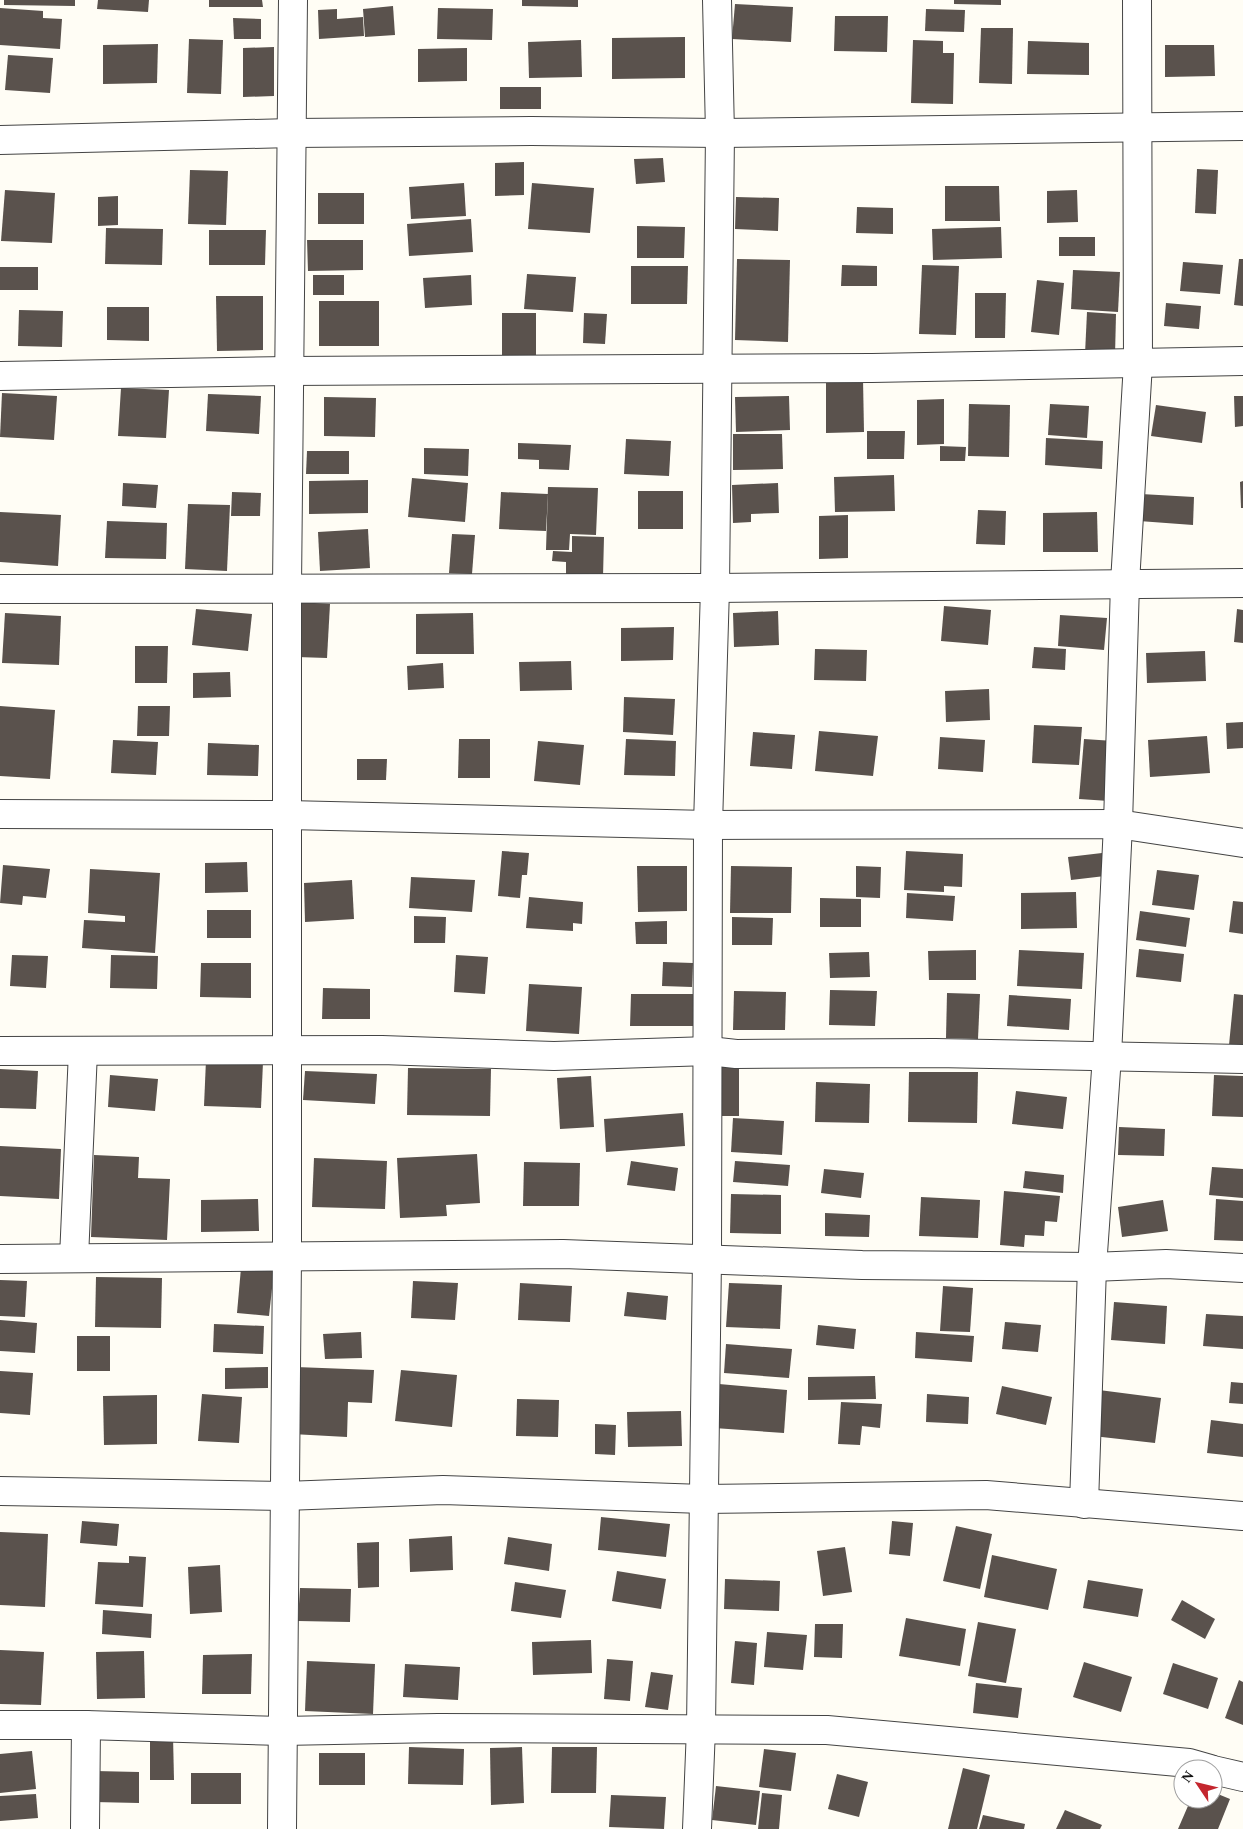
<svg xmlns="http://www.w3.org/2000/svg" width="1243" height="1829" viewBox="0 0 1243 1829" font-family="'Times New Roman',serif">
	<rect width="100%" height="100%" fill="#fffdf5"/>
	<g fill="#5a524d">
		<path d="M4,0h71v6l-71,-1z"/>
		<path d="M98,0h51l-1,12 -51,-3z"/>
		<path d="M209,0h53l1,7h-54z"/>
		<path d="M522,0h56v7l-56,-1z"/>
		<path d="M954,0h47v5l-47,-1z"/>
		<path d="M735,4l58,3 -2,35 -59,-3z"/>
		<path d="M393,6l2,29 -30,2 -2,-28z"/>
		<path d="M0,8l43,3v7l19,1 -2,30 -60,-4z"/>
		<path d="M438,8l55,1 -1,31 -55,-1z"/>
		<path d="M337,9v10l26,-2 1,19 -45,3 -1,-29z"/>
		<path d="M926,9l39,1 -1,22 -39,-1z"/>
		<path d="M835,16h53l-1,36 -53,-1z"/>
		<path d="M233,18l28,1v20h-27z"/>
		<path d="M981,28h32l-1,56 -33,-1z"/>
		<path d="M685,37v41l-73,1v-41z"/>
		<path d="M189,39l34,1 -2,54 -34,-1z"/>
		<path d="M581,40l1,37 -53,1 -1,-36z"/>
		<path d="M913,40l30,1v12h11l-1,51 -42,-1z"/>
		<path d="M1028,41l61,2v32l-62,-1z"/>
		<path d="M158,44l-1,39 -54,1v-39z"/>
		<path d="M1165,45h49l1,31 -50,1z"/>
		<path d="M274,47v49l-31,1v-49z"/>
		<path d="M467,48v33l-49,1v-33z"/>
		<path d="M8,55l45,3 -3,35 -45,-3z"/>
		<rect x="500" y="87" width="41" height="22"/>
		<path d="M663,158l2,24 -29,2 -2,-25z"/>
		<path d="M524,162v33l-29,1v-33z"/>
		<path d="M1197,169l21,1 -2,44 -21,-1z"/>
		<path d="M190,170l38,1 -2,54 -38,-1z"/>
		<path d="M464,183l2,33 -55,3 -2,-32z"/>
		<path d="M532,183l62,5 -4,45 -62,-4z"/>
		<path d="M945,186h54l1,35h-55z"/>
		<path d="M5,190l50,3 -3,50 -51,-2z"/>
		<path d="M1077,190l1,32 -31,1v-32z"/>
		<rect x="318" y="193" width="46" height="31"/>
		<path d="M118,196v29l-20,1v-29z"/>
		<path d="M736,197l43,1 -1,33 -43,-2z"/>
		<path d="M857,207l36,1v26l-37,-1z"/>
		<path d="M471,219l2,33 -64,4 -2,-32z"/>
		<path d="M637,226l48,1 -1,31h-47z"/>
		<path d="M1001,227l1,31 -69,2 -1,-31z"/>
		<path d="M106,228l57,1 -1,36 -57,-1z"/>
		<path d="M209,230h57l-1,35h-56z"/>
		<rect x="1059" y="237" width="36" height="19"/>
		<path d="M307,240h56v30l-55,1z"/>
		<path d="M737,259l53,1 -2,82 -53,-2z"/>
		<path d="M1239,259h4v47l-9,-1z"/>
		<path d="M1183,262l40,3 -3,29 -40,-3z"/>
		<path d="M842,265l35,1v20h-36z"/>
		<path d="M922,265l37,1 -3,69 -37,-1z"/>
		<path d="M631,266h57l-1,38h-56z"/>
		<rect x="0" y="267" width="38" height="23"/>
		<path d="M1073,270l47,2 -2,40 -47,-3z"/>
		<path d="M527,274l49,3 -3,35 -49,-3z"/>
		<rect x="313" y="275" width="31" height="20"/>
		<path d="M471,275l1,30 -47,3 -2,-30z"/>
		<path d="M1037,280l27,3 -5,52 -28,-3z"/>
		<path d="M975,293h31l-1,45h-30z"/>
		<path d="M216,296h47v54l-46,1z"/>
		<rect x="319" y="301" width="60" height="45"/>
		<path d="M1166,303l35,3 -2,23 -35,-3z"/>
		<path d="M107,307h42v34l-42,-1z"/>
		<path d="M19,310l44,1 -1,36 -44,-1z"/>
		<path d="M1087,312l29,2 -1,42 -30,-2z"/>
		<path d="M502,313h34v43l-34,1z"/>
		<path d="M584,313l23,1 -2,30 -22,-1z"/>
		<path d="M863,379l1,53 -38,1v-53z"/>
		<path d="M121,388l48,2 -3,48 -48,-2z"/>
		<path d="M2,393l55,3 -3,44 -54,-3z"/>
		<path d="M208,394l53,2 -2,38 -53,-3z"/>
		<path d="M789,396l1,34 -54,2 -1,-35z"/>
		<path d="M1234,396h9v30l-8,1z"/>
		<path d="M324,397l52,1 -1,39 -51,-1z"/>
		<path d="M944,399v45l-27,1v-45z"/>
		<path d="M969,404l41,1 -1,52 -41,-1z"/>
		<path d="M1050,404l39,2 -2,32 -39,-3z"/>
		<path d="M1156,405l50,7 -4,31 -51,-7z"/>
		<path d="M867,431h38l-1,28h-37z"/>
		<path d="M733,434h49l1,35 -50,1z"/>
		<path d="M1046,438l57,3 -1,28 -57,-4z"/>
		<path d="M626,439l45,2 -2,35 -45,-2z"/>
		<path d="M518,443l53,2 -2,25 -30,-1v-9l-21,-1z"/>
		<path d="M940,446l26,1 -1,14h-25z"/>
		<path d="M424,448l45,1 -1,27 -44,-2z"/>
		<path d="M307,451h42v23h-43z"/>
		<path d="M894,475l1,36 -60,1 -1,-35z"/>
		<path d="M412,478l56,5 -3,39 -57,-5z"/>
		<path d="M368,480v33l-59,1v-33z"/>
		<path d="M1243,481v27h-2l-1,-26z"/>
		<path d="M123,483l35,2 -2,23 -34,-2z"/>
		<path d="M778,483l1,30 -28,1v8l-18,1 -1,-38z"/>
		<path d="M548,487l50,1 -2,47 -26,-1 -1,16h-23z"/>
		<rect x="638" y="491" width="45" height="38"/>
		<path d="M232,492l29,1 -1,23h-29z"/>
		<path d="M501,492l47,2 -2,37 -47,-2z"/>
		<path d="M1141,494l53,3 -1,28 -54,-4z"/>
		<path d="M188,504l42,1 -3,66 -42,-2z"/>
		<path d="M978,510l28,1 -1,34 -29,-1z"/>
		<path d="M0,512l61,3 -3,51 -58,-4z"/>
		<path d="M1097,512l1,40h-55v-39z"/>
		<path d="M848,515v43l-29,1v-43z"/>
		<path d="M107,521l60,2 -1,36 -61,-1z"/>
		<path d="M368,529l2,39 -50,3 -2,-39z"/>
		<path d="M452,534l23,1 -3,39 -23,-1z"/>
		<path d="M572,536l32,1 -1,40 -37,-1v-14l-14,-1 1,-10 19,1z"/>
		<path d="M299,602l31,2 -3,54 -30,-1z"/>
		<path d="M944,606l47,4 -3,35 -47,-4z"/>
		<path d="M196,609l56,5 -4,37 -56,-6z"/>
		<path d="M1237,609l6,1v33l-9,-1z"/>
		<path d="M778,611l1,34 -45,2 -1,-34z"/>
		<path d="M5,613l56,3 -2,49 -57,-2z"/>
		<path d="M473,613l1,41h-58v-40z"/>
		<path d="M1060,615l47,3 -3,32 -46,-4z"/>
		<path d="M674,627l-1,33 -52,1v-33z"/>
		<path d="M135,646h33l-1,37h-32z"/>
		<path d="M1034,647l32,2 -1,21 -33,-2z"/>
		<path d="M815,649l52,1 -1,31 -52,-1z"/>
		<path d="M1205,651l1,30 -59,2 -1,-30z"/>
		<path d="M571,661l1,29 -52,1 -1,-29z"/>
		<path d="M443,663l1,25 -36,2 -1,-24z"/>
		<path d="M230,672l1,25 -38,1v-25z"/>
		<path d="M989,689l1,31 -44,2 -1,-31z"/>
		<path d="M624,697l51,2 -2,36 -50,-3z"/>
		<path d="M0,706l55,4 -5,69 -50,-3z"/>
		<path d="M138,706h32l-1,30h-32z"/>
		<path d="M1243,722v26l-16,1 -1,-26z"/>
		<path d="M1034,725l48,2 -3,38 -47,-2z"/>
		<path d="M819,731l59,5 -5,40 -58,-5z"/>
		<path d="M753,732l42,3 -3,34 -42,-3z"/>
		<path d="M1207,736l3,37 -60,4 -2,-37z"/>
		<path d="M940,737l45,3 -2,32 -45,-3z"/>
		<path d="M459,739h31v39h-32z"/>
		<path d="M626,739l50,2 -1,35 -51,-1z"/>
		<path d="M1084,739l30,2 -5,60 -30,-2z"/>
		<path d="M113,740l45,2 -2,33 -45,-2z"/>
		<path d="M538,741l46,4 -4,40 -46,-4z"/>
		<path d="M208,743l51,2 -1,31 -51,-1z"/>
		<path d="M357,759h30l-1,21h-29z"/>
		<path d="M502,851l27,2 -2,22h-5l-2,23 -22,-2z"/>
		<path d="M906,851l57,3 -1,33 -18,-1v6l-40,-2z"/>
		<path d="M1102,853l3,23 -34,4 -3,-23z"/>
		<path d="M247,862l1,30 -43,1v-30z"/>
		<path d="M3,865l47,4 -4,29 -23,-2 -1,9 -22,-2z"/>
		<path d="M637,866h50v45l-49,1z"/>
		<path d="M731,866l61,1 -1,46h-61z"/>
		<path d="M856,866l25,1 -1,31 -24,-1z"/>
		<path d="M90,869l70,4 -5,80 -73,-5 2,-28 41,2v-6l-37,-3z"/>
		<path d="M1157,870l42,5 -5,35 -42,-5z"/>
		<path d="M411,877l64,3 -3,32 -63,-4z"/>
		<path d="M352,880l2,39 -49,3 -1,-39z"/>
		<path d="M1076,892l1,36 -56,1v-36z"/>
		<path d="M907,893l48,3 -2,25 -47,-3z"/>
		<path d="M529,897l54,5 -1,22 -9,-1v8l-47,-3z"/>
		<path d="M820,898l41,1v28h-41z"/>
		<path d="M1233,901l10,1v32l-14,-2z"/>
		<rect x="207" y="910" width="44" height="28"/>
		<path d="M1140,911l50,7 -4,29 -50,-7z"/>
		<path d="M414,916l32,1 -1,26h-31z"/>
		<path d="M732,917l41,1 -1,27h-40z"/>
		<path d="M667,921v23h-31l-1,-22z"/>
		<path d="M1139,949l45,5 -3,28 -45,-5z"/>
		<path d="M976,950v30h-47l-1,-29z"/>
		<path d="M1019,950l65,3 -2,36 -65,-3z"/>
		<path d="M869,952l1,25 -40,1 -1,-25z"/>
		<path d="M12,955l36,1 -2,32 -36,-2z"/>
		<path d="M111,955l47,1 -1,33 -47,-1z"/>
		<path d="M456,955l32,2 -3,37 -31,-2z"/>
		<path d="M663,962l30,1 -1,24 -30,-1z"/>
		<path d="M201,963h50v35l-51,-1z"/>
		<path d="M529,984l53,3 -3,47 -53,-3z"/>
		<path d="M323,988l47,1v30h-48z"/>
		<path d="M830,990l47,1 -2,35 -46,-1z"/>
		<path d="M734,991l52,1 -1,38h-52z"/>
		<path d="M947,993l33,1 -2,45 -32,-1z"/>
		<path d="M631,994h62v32h-63z"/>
		<path d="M1234,994l9,1v51l-14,-1z"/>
		<path d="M1009,995l62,4 -2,31 -62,-4z"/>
		<path d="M206,1060l57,2 -2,46 -57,-2z"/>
		<path d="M719,1064h20v52h-21z"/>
		<path d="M408,1068l83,1 -1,47 -83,-1z"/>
		<path d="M0,1069l38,2 -2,38 -36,-1z"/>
		<path d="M305,1071l72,3 -2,30 -72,-4z"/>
		<path d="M909,1072h69l-1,51 -69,-1z"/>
		<path d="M110,1075l48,4 -3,32 -47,-4z"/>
		<path d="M1214,1075l29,1v41l-31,-1z"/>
		<path d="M591,1076l3,51 -34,2 -3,-51z"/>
		<path d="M816,1082l54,2 -1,39 -54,-1z"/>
		<path d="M1016,1091l51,6 -4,32 -51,-5z"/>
		<path d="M683,1113l2,33 -79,6 -2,-33z"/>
		<path d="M733,1118l51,3 -2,34 -51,-3z"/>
		<path d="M1119,1127l46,2 -1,27 -46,-1z"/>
		<path d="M0,1146l61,3 -2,50 -59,-3z"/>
		<path d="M477,1154l3,49 -34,2 1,11 -47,2 -3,-60z"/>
		<path d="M94,1155l45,2 -1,21 32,1 -3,61 -76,-3z"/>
		<path d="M314,1158l73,3 -2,48 -73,-2z"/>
		<path d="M631,1161l47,7 -3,23 -48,-6z"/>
		<path d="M735,1161l55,4 -2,21 -55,-4z"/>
		<path d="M524,1162l56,1 -1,43h-56z"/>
		<path d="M1212,1167l31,2v29l-34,-3z"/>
		<path d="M824,1169l40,4 -3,25 -40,-5z"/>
		<path d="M1025,1171l39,4 -1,18 -40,-5z"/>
		<path d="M1004,1191l56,5 -3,26 -12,-1 -1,15 -19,-1 -1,12 -24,-2z"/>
		<path d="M731,1194l50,1v39l-51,-1z"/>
		<path d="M921,1197l59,3 -2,38 -59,-2z"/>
		<path d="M258,1199l1,32 -58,1v-32z"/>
		<path d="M1216,1199l27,2v40l-29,-1z"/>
		<path d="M1163,1200l5,31 -46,6 -4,-30z"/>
		<path d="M825,1213l45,2 -1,22 -44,-1z"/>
		<path d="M241,1268l33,2 -5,46 -32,-3z"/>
		<path d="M96,1277l66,1 -1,50 -66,-1z"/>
		<path d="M0,1280l27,1 -2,36 -25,-1z"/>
		<path d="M413,1281l45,2 -3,37 -44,-2z"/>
		<path d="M520,1283l52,3 -2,36 -52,-2z"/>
		<path d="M729,1283l53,2 -2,44 -54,-2z"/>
		<path d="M943,1286l30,2 -3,44 -30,-1z"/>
		<path d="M627,1292l41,4 -2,24 -42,-4z"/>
		<path d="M1114,1302l53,4 -2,38 -54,-4z"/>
		<path d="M1206,1314l37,2v33l-40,-3z"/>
		<path d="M0,1320l37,3 -2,30 -35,-2z"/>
		<path d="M1005,1322l36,3 -3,27 -36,-3z"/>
		<path d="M214,1324l50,2 -1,28 -50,-2z"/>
		<path d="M818,1325l38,4 -2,20 -38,-4z"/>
		<path d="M361,1332l1,26 -37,1 -2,-25z"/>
		<path d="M916,1332l58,4 -2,26 -57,-4z"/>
		<rect x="77" y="1336" width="33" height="35"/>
		<path d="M726,1344l66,5 -3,29 -65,-5z"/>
		<path d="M268,1367v21l-43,1v-21z"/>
		<path d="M296,1367l78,3 -2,33 -24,-1 -1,35 -55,-3z"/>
		<path d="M401,1370l56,5 -5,52 -57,-6z"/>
		<path d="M0,1371l33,2 -3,42 -30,-2z"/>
		<path d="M875,1376l1,23 -68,1v-23z"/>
		<path d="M1231,1382l12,1v21l-14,-1z"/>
		<path d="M719,1384l68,6 -3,43 -70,-5z"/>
		<path d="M1002,1386l50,11 -6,28 -50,-11z"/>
		<path d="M1099,1390l62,8 -6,45 -62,-7z"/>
		<path d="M202,1394l40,3 -3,46 -41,-2z"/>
		<path d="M927,1394l42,3 -1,27 -42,-2z"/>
		<path d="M157,1395v49l-53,1 -1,-49z"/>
		<path d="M517,1399l42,1 -1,37 -42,-1z"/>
		<path d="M841,1402l41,2 -2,24 -18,-2 -2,19 -22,-1z"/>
		<path d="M681,1411l1,35 -54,1 -1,-35z"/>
		<path d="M1211,1420l32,4v33l-36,-4z"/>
		<path d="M595,1424l21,1 -1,30 -20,-1z"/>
		<path d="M601,1517l69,7 -4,33 -68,-7z"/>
		<path d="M82,1521l37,3 -2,22 -37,-3z"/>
		<path d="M892,1521l21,2 -3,33 -21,-2z"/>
		<path d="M956,1526l36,8 -12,55 -37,-8z"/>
		<path d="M0,1532l48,2 -3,73 -45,-2z"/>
		<path d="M452,1536l1,34 -43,2 -1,-33z"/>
		<path d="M508,1537l44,7 -3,27 -45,-7z"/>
		<path d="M379,1542v45l-21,1 -1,-45z"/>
		<path d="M845,1547l7,45 -29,4 -6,-45z"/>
		<path d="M992,1555l65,14 -9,41 -64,-13z"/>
		<path d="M129,1556l17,1 -3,50 -48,-3 3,-42 31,1z"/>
		<path d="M220,1565l2,47 -32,2 -2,-47z"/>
		<path d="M617,1571l49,8 -5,30 -49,-8z"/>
		<path d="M725,1579l55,2 -1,30 -55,-2z"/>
		<path d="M1088,1580l55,9 -5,28 -55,-9z"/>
		<path d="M515,1582l51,8 -5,28 -50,-7z"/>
		<path d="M300,1588l51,1 -1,33 -52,-1z"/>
		<path d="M1182,1600l33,19 -10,20 -34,-19z"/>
		<path d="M103,1610l49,4 -1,24 -49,-4z"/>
		<path d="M906,1618l60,11 -6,37 -61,-10z"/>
		<path d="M978,1622l38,7 -10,54 -38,-7z"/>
		<path d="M815,1624h28l-1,34 -28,-1z"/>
		<path d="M767,1632l40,3 -4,35 -39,-3z"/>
		<path d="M591,1640l1,33 -59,2 -1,-33z"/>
		<path d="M735,1641l22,2 -3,42 -23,-2z"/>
		<path d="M0,1650l44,2 -3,53 -41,-1z"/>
		<path d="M144,1651l1,47 -48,1 -1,-47z"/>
		<path d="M252,1654l-1,40h-49l1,-39z"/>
		<path d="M607,1659l26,2 -3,40 -26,-2z"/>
		<path d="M307,1661l68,3 -2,50 -68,-3z"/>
		<path d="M1084,1662l48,15 -11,35 -48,-15z"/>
		<path d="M1173,1663l45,15 -10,31 -45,-15z"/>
		<path d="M405,1664l55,3 -2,33 -55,-3z"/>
		<path d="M651,1672l22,3 -5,35 -23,-3z"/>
		<path d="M1239,1680l4,2v43l-18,-7z"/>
		<path d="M976,1683l46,5 -4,30 -45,-5z"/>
		<path d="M150,1736h23l1,44h-24z"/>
		<path d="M409,1747l55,2 -1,36 -55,-1z"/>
		<path d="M522,1747l2,56 -33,2 -1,-57z"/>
		<path d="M552,1747h45l-1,46h-45z"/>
		<path d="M764,1749l32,4 -5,38 -32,-4z"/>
		<path d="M32,1751l4,38 -36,4v-39z"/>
		<rect x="319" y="1753" width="46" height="32"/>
		<path d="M963,1768l27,7 -13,54h-29z"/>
		<path d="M95,1771l44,1v31l-45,-1z"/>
		<rect x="191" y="1773" width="50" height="31"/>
		<path d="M837,1774l31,8 -9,35 -31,-8z"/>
		<path d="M716,1786l44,5 -4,34 -44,-5z"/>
		<path d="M1213,1792l17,7 -12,30h-40l13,-30h22z"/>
		<path d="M762,1793l20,2 -3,34h-21z"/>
		<path d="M36,1794l2,24 -38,3v-25z"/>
		<path d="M611,1795l55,2 -2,32 -55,-2z"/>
		<path d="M1065,1810l37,15 -2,4h-44z"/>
		<path d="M983,1815l42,9 -1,5h-45z"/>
	</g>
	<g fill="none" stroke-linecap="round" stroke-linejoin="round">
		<g stroke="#444" stroke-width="30">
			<g id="minor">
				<path d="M0,140l292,-7 239,-2 189,2 523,-7"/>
				<path d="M0,376l288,-5 584,-3 371,-7"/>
				<path d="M0,589l715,-1 528,-5"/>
				<path d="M0,814l288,1 420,10 410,-1 125,19"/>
				<path d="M0,1051l382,-1 172,6 155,-5 27,3 199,-1 308,6"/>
				<path d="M74,1258l9,-207"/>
				<path d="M0,1259l563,-5 299,11 230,2 74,-3 77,4"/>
				<path d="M0,1491l285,5 158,-6 260,9 283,-4 257,21"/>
				<path d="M1084,1504l8,-237 15,-211 11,-232 7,-241 13,-220 -1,-363"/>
				<path d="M0,1725h86l196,6 156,-3 389,2 362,33 21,6"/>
				<path d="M1213,1770l30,7"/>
				<path d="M85,1829l1,-104"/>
				<path d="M282,1829l5,-574v-668l6,-587"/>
				<path d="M697,1829l4,-101 6,-471 1,-432 7,-237 5,-455 -3,-133"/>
			</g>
		</g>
		<use href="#minor" stroke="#fff" stroke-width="28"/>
	</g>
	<g transform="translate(1198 1784) rotate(305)"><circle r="24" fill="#ffffff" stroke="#a0a0a0"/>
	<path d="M0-4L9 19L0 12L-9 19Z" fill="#c4262e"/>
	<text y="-8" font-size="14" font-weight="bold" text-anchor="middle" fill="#111111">N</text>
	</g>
</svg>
